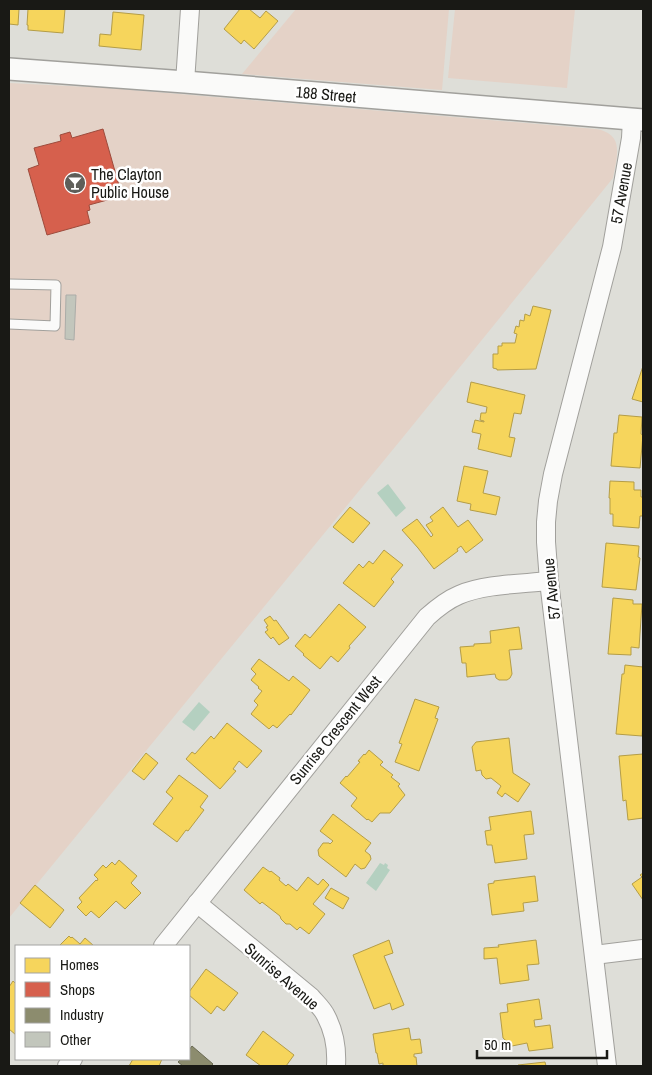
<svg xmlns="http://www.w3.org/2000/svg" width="652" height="1075" viewBox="0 0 652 1075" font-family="'Archivo Narrow',sans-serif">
	<rect width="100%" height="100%" fill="#deded8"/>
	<g fill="#e4d2c7">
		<path d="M296,9h153l-7,81 -200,-16z"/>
		<path d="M455,9h120l-8,79 -119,-10z"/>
		<path d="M9,83l99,5 488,41c29,5 21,27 17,49l-209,258 -395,482z"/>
	</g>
	<g fill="#b4d0c0">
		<path d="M388,484l18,24 -10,9 -19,-24z"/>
		<path d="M199,702l11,10 -16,19 -12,-9z"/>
		<path d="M380,863l4,2 1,-2 3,2 -1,3 3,2 -14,21 -10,-8z"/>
	</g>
	<g fill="#f6d55c" stroke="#b49d47">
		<path d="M9,9h10l-1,16 -9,-1z"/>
		<path d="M28,9h37l-2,24 -35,-3v-5h-1z"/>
		<path d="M240,9h9l11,9 6,-7 12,10 -24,28 -10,-9 -3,4 -17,-15z"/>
		<path d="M113,12l31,3 -3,35 -42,-4 1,-12 11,1z"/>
		<path d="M533,306l18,4 -15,59 -39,1v-1l-4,-1v-14h5v-8h4v-3h13l2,-9 -3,-1 2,-7 3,1 1,-7 4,1 1,-7 5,2z"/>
		<path d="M643,366v36l-11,-3z"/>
		<path d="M471,382l54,13 -4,19 -7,-1 -5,24 6,1 -4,19 -33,-8 3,-15 -9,-2 3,-12 9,2v-1l-4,-1 1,-7h5l1,-6 -20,-5z"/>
		<path d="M619,415l23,2 -1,17 2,1 -3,33 -29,-2 3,-33h3z"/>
		<path d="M464,466l24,5 -5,22 17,4 -4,18 -26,-5 1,-6 -14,-3z"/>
		<path d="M610,481l24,1v8h7v7h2v19h-3l-1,12 -26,-2v-12h-3v-16h-1z"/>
		<path d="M350,507l20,16 -17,20 -20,-16z"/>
		<path d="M443,507l15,20 10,-7 15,20 -17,13 -5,-7 -4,3 1,2 -24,18 -16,-21 -16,-18 15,-11 14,18 2,-2 -7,-10 7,-4 -3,-4z"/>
		<path d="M606,543l33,3 -1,11 2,1 -4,32 -34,-3z"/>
		<path d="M384,550l19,15 -12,14 3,3 -20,25 -31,-24 16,-19 4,4 6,-7 4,3z"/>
		<path d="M613,598l20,2v4h9l-3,44 -8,-1v8l-23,-1z"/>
		<path d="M339,604l27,23 -17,19 1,2 -12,14 -7,-6 -11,13 -17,-14 1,-1 -9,-8 10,-12 5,4z"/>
		<path d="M270,616l4,5 2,-1 13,18 -10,7 -6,-8 -2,2 -6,-7 3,-2 -2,-3 2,-1 -4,-6z"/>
		<path d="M519,627l3,22 -13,1 3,24 -2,4 -3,2h-8l-3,-2 -1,-4 -28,3 -1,-14h-4l-2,-16 14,-1v-2l17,-1 -1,-12z"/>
		<path d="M259,659l30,22 4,-5 17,14 -19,25 -1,-1 -13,14 -4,-3 -4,4 -18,-15 7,-9 -4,-4 8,-10 -4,-3 1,-1 -8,-7 5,-6 -5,-5z"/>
		<path d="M625,665l18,2v57l-1,12 -26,-2 6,-60h2z"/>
		<path d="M415,699l24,8 -4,11 3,1 -19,52 -24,-9 7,-18 -3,-1z"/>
		<path d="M227,723l35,28 -15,17 -8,-7 -6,8 3,2 -16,18 -34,-30 6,-7 3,2 16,-18 3,3z"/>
		<path d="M509,738l4,35 17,11 -12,18 -13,-9 -3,4 -5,-4 4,-7 -10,-8 -5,1 -4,-4 -1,-5 -5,1 -4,-24 4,-5z"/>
		<path d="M369,750l14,12 -3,3 13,10 -2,2 9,7 -2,2 7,9 -15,18h-10l-8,9 -4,-3 -1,1 -16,-14 6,-8 -17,-15 6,-7 1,1 13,-15 -2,-1 6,-7 1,1z"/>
		<path d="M146,753l12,10 -14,17 -12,-9z"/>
		<path d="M643,754v64l-15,2 -2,-20 -3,1 -4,-45z"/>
		<path d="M179,775l29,21 -8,11 4,3 -16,21 -2,-1 -9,12 -24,-18 20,-26 -7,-6z"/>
		<path d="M531,811l3,23 -10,1 3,24 -32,4 -3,-18h-5l-2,-14 6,-1 -2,-13z"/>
		<path d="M333,814l38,29 -6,8 5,4 1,4 -6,9 -4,1 -6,-5 -9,13 -27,-21 -1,-6 5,-7h6l1,1 3,-3 -13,-10z"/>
		<path d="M119,860l18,16 -6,7 10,10 -16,16 -9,-8 -17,17 -8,-7 -5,5 -9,-9 5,-5 -3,-4 17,-18 1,1 1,-2 -4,-4 9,-10 3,3 6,-6 3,3z"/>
		<path d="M263,867l7,5 1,-1 9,7 -1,2 7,6 2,-2 9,7 11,-14 10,8 5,-6 6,6 -16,19 12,10 -16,20 -9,-7 -3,3 -7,-6h-4l-5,-5 -1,-3 -18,-14 -2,2 -16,-14z"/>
		<path d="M643,873v27l-11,-16 10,-7 -2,-2z"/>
		<path d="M535,876l3,25 -15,2 1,8 -32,4 -4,-31 6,-1v-2z"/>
		<path d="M35,885l29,25 -14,18 -30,-25z"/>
		<path d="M331,888l18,10 -6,11 -18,-11z"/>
		<path d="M69,936l2,2 1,-1 8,7 5,-6 9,8h-35z"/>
		<path d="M389,940l4,13 -9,3 20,49 -12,5 -2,-7 -16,6 -21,-54z"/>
		<path d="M536,940l3,24 -12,1 2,15 -29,4 -3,-26 -13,1v-11l15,-1 -1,-2z"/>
		<path d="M206,969l32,24 -14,18 -7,-5 -6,8 -22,-19v-3z"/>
		<path d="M13,981l3,3v51l-7,-6v-42z"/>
		<path d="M539,999l3,20 -8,1 1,7 15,-2 3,23 -24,3 -2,-8 -15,3 -9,-8 -3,-25 8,-1 -1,-8z"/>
		<path d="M409,1028l2,12 9,-1 2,14 -8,1v3h2l1,9h-34v-3l-4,1 -2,-11h-1l-3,-19z"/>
		<path d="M263,1031l31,24 -8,11h-25l-15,-11z"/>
		<path d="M133,1059h29l-3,7h-30z"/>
		<path d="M545,1062l1,4h-28v-1z"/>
	</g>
	<path fill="#d6604d" stroke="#9d4b3c" d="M103,129l19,67 -33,9 1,5 -3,1 3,12 -43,12 -19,-66 11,-4 -5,-17 27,-7 -1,-6 10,-3 2,6z"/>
	<path fill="#8c8c6e" stroke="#6a6a53" d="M192,1046l21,18 -2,2h-28l-5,-4 3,-3h8v-9z"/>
	<path fill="#c2c6bc" stroke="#abaca8" d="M66,295h10l-2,45 -9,-1z"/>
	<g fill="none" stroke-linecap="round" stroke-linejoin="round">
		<g stroke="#a1a09c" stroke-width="11">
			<path id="service" d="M9,284l47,1 -1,41 -46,-2"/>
		</g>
		<g stroke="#a1a09c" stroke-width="20">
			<g id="minor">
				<path d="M185,82l5,-73"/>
				<path d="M197,903l114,94c5,6 12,12 15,19 8,15 11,33 10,50"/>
				<path d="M163,946l264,-329c10,-9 20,-17 32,-22 25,-11 63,-11 90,-14"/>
				<path d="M594,955l49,-6"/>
				<path d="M67,1066l6,-7"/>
				<path d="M607,1066l-58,-485 -3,-39v-20l2,-21 5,-27 59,-227 19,-109 1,-19"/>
			</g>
		</g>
		<g stroke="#a1a09c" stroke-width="24">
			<path id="tertiary" d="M9,69l176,13 458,38"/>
		</g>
		<use href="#service" stroke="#fafaf9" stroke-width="9"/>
		<use href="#minor" stroke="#fafaf9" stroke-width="18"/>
		<use href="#tertiary" stroke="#fafaf9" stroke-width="21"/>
	</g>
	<defs>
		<g id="bar-disc" transform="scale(1.125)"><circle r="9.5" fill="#5e5e59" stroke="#fff"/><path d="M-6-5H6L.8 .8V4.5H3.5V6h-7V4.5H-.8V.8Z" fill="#fff"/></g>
	</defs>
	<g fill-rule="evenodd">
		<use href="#bar-disc" x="75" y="183"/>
	</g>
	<g text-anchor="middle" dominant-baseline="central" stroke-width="5" stroke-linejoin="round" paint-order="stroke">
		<g font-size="16" fill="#191915" stroke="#fff">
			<text transform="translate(326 94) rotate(5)">188 Street</text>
			<text transform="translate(621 193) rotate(-80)">57 Avenue</text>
			<text transform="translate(551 589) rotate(-96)">57 Avenue</text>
			<text transform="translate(335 730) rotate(-51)">Sunrise Crescent West</text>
			<text transform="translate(282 976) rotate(41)">Sunrise Avenue</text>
		</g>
		<g font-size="16" fill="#191915" stroke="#fff" text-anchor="start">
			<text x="91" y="174">The Clayton<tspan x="91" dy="18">Public House</tspan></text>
		</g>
	</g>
	<rect width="652" height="1075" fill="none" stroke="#191915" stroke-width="20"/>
	<rect x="15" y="945" width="175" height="115" fill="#ffffff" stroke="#a3a3a1"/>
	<rect x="25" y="958" width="25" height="15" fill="#f6d55c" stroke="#a3a3a1"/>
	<text x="60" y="970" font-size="15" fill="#191915">Homes</text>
	<rect x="25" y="982" width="25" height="15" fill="#d6604d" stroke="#a3a3a1"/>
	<text x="60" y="995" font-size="15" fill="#191915">Shops</text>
	<rect x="25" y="1008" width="25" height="15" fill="#8c8c6e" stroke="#a3a3a1"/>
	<text x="60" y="1020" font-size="15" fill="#191915">Industry</text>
	<rect x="25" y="1032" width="25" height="15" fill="#c2c6bc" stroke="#a3a3a1"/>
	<text x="60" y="1045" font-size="15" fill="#191915">Other</text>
	<path d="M477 1050v8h130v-8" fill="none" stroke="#191915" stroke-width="2.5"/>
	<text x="484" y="1050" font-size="15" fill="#191915" stroke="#ffffff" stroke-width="4" paint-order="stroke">50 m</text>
</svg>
